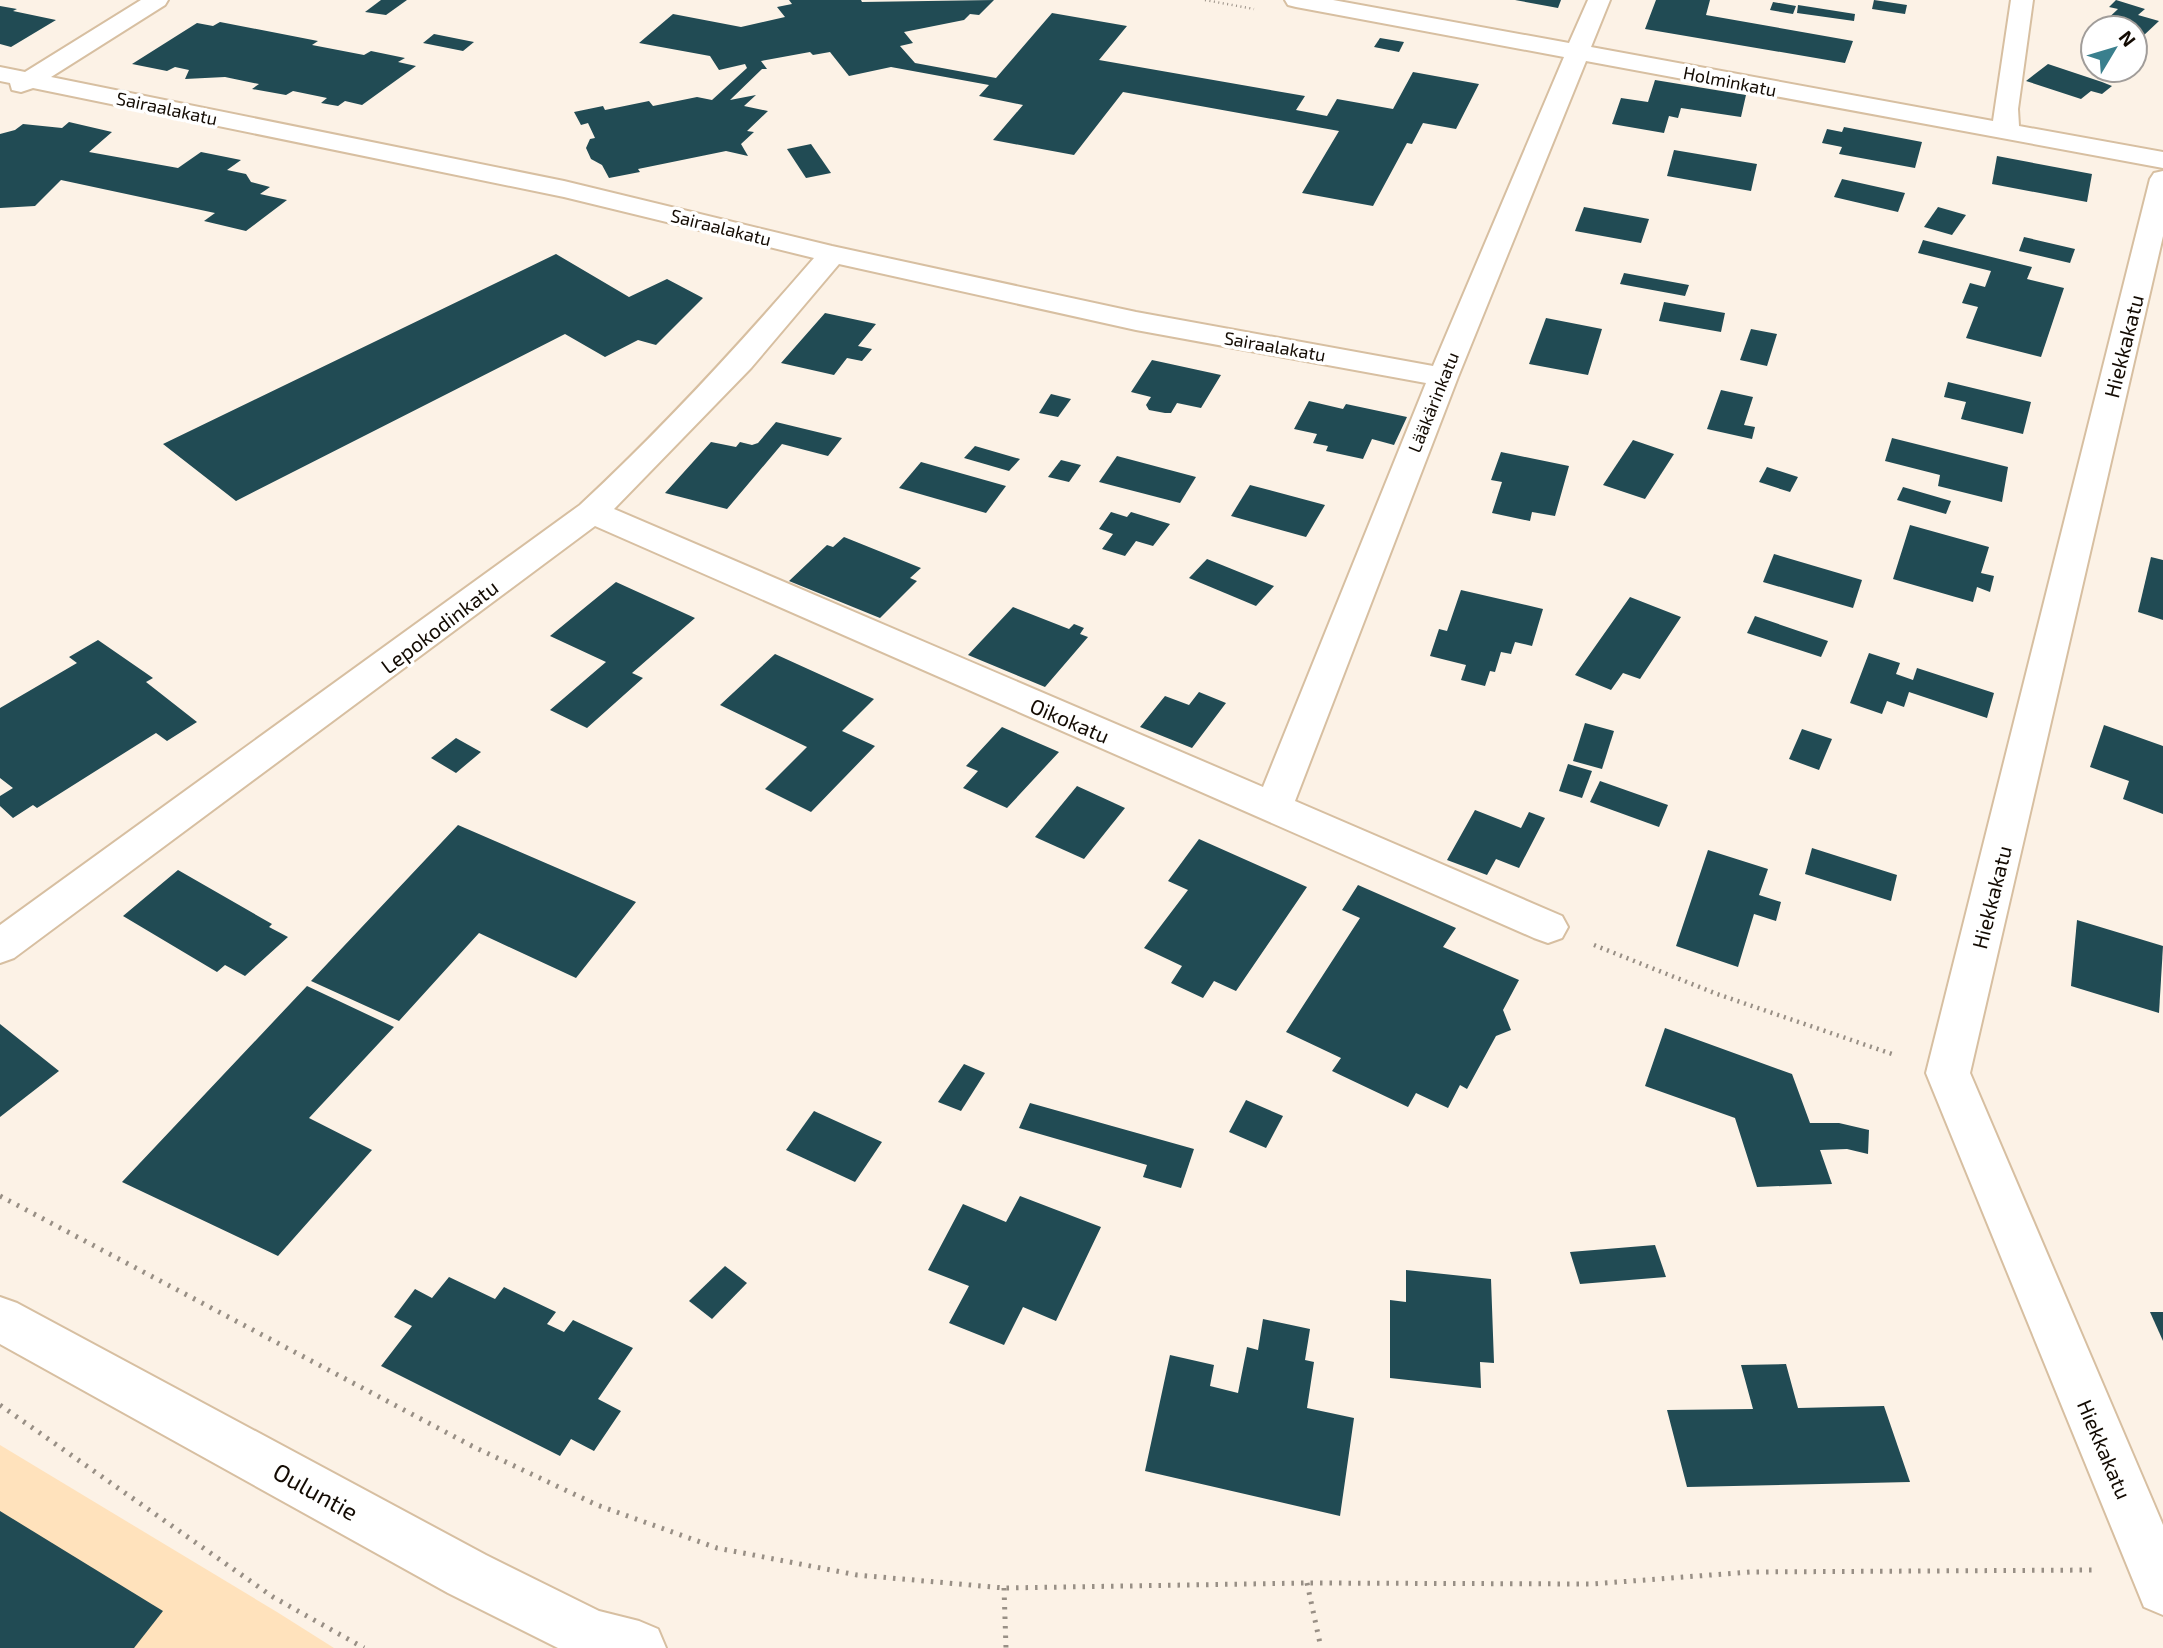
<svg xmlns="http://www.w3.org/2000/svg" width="2163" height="1648" viewBox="0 0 2163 1648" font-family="'Exo 2',sans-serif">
	<rect width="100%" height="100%" fill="#fcf2e6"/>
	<path fill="#ffe2bc" d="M0,1445l277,167 57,36h-334z"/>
	<g fill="#214b54">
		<path d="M381,0h26l-21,15 -21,-3z"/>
		<path d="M789,0h72l1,2 132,-2 -15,15 -9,-1 -6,6 -60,12 9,11 -13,3 15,17 81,15 56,-65 75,13 -28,34 206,36 -9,14 31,6 10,-17 56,10 20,-37 66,12 -23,45 -33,-6 -11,21 -5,-1 -34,63 -71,-13 37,-62 -216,-39 -49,63 -81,-15 30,-35 -44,-9 10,-11 -98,-18 -42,9 -19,-24 -17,3 -3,-3 -49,9 6,8h-5l-32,31 26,-5 -12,11 24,5 -21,20 7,1 -13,12 7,12 -22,-5 -88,18 2,3 -31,6 -7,-13 -11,-6 -5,-11 4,-9 5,-1 -7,-15 -7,2 -7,-13 29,-6 2,4 44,-9 4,5 44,-9 15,3 35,-32 -2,-4 -26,6 -9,-14 -71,-13 34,-29 68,13 44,-10 -8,-10 15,-3z"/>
		<path d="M1515,0h46l-3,8z"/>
		<path d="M1656,0h54l-4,15 147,26 -8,22 -200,-34z"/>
		<path d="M1874,0l33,5 -2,9 -33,-5z"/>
		<path d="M2116,0l29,9 -7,6 21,6 -17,16 -7,-2v-7h-23l-11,-3 17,-16 -9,-2z"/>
		<path d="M1773,2l23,4 -3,8 -23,-4z"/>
		<path d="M1798,5l57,9 -1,7 -57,-8z"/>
		<path d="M0,6l17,3 -4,2 43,9 -45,27 -11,-3z"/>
		<path d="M220,22l98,19 -6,4 52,10 7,-4 34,7 -7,4 18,4 -54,39 -17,-4 -7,5 -17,-3 6,-5 -34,-7 -7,4 -34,-6 7,-5 -34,-7 -40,2 4,-9 -14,-3 -8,4 -35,-7 65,-41 16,3z"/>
		<path d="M434,34l40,8 -11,9 -40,-8z"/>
		<path d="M1380,38l24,4 -5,10 -25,-5z"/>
		<path d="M2048,64l54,18 10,4 -10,8 -11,-3 -10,8 -55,-18z"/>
		<path d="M1655,80l91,15 -5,22 -60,-9 -3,10 -9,-2 -5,17 -52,-9 9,-26 27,4z"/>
		<path d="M69,122l43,10 -23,20 89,16 23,-16 40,8 -14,10 19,4 5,8 19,5 -10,7 27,6 -41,31 -42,-10 11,-8 -154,-33 -26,26 -35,2v-74l15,-4 8,-6 39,4z"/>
		<path d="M1844,127l78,15 -7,26 -76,-14 3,-7 -20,-4 5,-14 15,3z"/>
		<path d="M811,144l20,29 -25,5 -19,-29z"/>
		<path d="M1674,150l83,14 -6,27 -84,-15z"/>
		<path d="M1997,156l95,18 -5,28 -95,-18z"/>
		<path d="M1842,179l63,14 -7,19 -64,-15z"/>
		<path d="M1584,207l65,12 -8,24 -66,-12z"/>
		<path d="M1938,207l28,8 -14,20 -28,-8z"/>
		<path d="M2024,237l51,12 -5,14 -51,-12z"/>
		<path d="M1923,240l109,27 -5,12 37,9 -23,69 -75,-19 12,-31 -16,-4 8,-20 15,4 6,-16 -73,-18z"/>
		<path d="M556,254l73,43 38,-18 36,19 -47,47 -18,-5 -33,17 -40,-23 -329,167 -73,-57z"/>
		<path d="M1624,273l65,12 -4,11 -65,-12z"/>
		<path d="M1664,302l61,11 -4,19 -62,-11z"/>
		<path d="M825,313l51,11 -18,22 14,3 -10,12 -15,-3 -13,17 -53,-12z"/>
		<path d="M1546,318l56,11 -14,46 -59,-11z"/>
		<path d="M1751,329l26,5 -10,32 -27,-6z"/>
		<path d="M1152,360l69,15 -20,33 -24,-5 -6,10h-6l-16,-3 -3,-5 5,-8 -20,-5z"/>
		<path d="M1948,382l83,20 -8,32 -62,-15 5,-17 -22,-5z"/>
		<path d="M1721,390l32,7 -9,28 11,2 -3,12 -45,-10z"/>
		<path d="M1051,394l20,5 -13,18 -19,-4z"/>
		<path d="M1309,401l34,8 3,-5 61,13 -13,28 -22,-6 -9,20 -37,-8 2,-5 -15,-3 4,-9 -23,-5z"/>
		<path d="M776,422l66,16 -14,18 -46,-12 -55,65 -62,-16 46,-51 25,5 4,-5 12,3 6,-2z"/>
		<path d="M1892,438l116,29 -6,35 -64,-16 2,-11 -55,-14z"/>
		<path d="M1633,440l41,14 -29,45 -42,-14z"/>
		<path d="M975,446l45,13 -11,12 -45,-13z"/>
		<path d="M1501,452l68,14 -14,50 -23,-4 -2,9 -38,-8 10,-31 -11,-2z"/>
		<path d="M1117,456l79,21 -16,26 -81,-21z"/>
		<path d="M1061,460l20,5 -12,17 -21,-5z"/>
		<path d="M921,462l85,24 -20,27 -87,-25z"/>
		<path d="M1767,467l31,10 -8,15 -31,-10z"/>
		<path d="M1250,485l75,20 -19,32 -75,-21z"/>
		<path d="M1903,487l48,14 -5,13 -49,-14z"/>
		<path d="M1111,512l16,5 4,-5 39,12 -17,22 -17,-5 -11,15 -23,-7 11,-15 -14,-5z"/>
		<path d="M1910,525l79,22 -8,26 13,3 -4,16 -13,-5 -4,15 -80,-23z"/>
		<path d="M844,537l77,31 -11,10 7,3 -37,37 -91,-37 38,-36 6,2z"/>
		<path d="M1774,554l88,26 -9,28 -90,-26z"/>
		<path d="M2151,557l12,3v60l-25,-8z"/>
		<path d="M1207,559l67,27 -18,20 -67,-28z"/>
		<path d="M616,582l79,36 -63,55 11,5 -56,50 -37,-18 56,-48 -56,-26z"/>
		<path d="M1461,590l82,19 -11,37 -17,-4 -4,12 -10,-2 -6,20 -5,-1 -5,15 -24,-6 5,-15 -36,-9 9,-27 8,2z"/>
		<path d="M1630,597l51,20 -41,62 -17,-6 -12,17 -36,-15z"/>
		<path d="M1013,607l56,22 5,-5 10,4 -4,6 8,3 -43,50 -77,-32z"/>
		<path d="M1755,616l73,25 -7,16 -74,-24z"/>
		<path d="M98,640l55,38 -7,4 51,40 -30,19 -11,-8 -119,75 -4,-3 -20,13 -13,-12v-10l13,-8 -13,-10v-70l77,-45 -8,-6z"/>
		<path d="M1869,653l31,10 -4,11 17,6 4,-12 77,25 -7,25 -78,-26 -5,15 -17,-6 -5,13 -32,-11z"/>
		<path d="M775,654l99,45 -32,32 33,15 -64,66 -46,-23 42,-42 -87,-42z"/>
		<path d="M1199,692l27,11 -34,45 -52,-21 25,-31 24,9z"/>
		<path d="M1585,723l29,8 -12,38 -29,-8z"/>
		<path d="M2104,725l59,21v68l-40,-15 6,-18 -39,-14z"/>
		<path d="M1002,727l57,25 -52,56 -44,-20 15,-17 -12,-5z"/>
		<path d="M1802,729l30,10 -13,31 -30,-11z"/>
		<path d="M456,738l25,14 -25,21 -25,-15z"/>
		<path d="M1568,764l24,7 -10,27 -23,-7z"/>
		<path d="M1600,781l68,24 -9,22 -69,-25z"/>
		<path d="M1077,786l48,22 -41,51 -49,-22z"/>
		<path d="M1475,810l46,18 8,-16 16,6 -26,50 -23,-9 -9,16 -40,-15z"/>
		<path d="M458,825l178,77 -60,76 -97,-45 -80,88 -88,-40z"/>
		<path d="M1199,839l108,48 -71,104 -22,-10 -11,17 -32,-15 11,-17 -38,-18 44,-58 -20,-9z"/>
		<path d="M1812,848l85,27 -6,26 -86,-27z"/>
		<path d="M1708,850l60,19 -9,26 22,7 -5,19 -22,-7 -16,53 -62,-21z"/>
		<path d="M178,870l94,54 -3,3 19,10 -43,39 -20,-11 -8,7 -94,-56z"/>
		<path d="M1358,885l98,43 -13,19 76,33 -16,30 8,20 -15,6 -29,53 -7,-4 -12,23 -32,-15 -8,14 -76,-36 9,-13 -55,-26 74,-114 -18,-8z"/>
		<path d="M2077,920l86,26 -4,67 -88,-27z"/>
		<path d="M307,986l87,41 -85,91 63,32 -94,106 -156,-74z"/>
		<path d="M0,1024l59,47 -59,46z"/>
		<path d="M1665,1028l127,46 18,49h29l30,7 -1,24 -21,-5 -27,1 12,34 -75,3 -22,-69 -90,-32z"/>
		<path d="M964,1064l21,9 -24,38 -23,-9z"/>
		<path d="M1246,1100l37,16 -17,32 -37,-16z"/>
		<path d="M1030,1103l164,46 -13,39 -38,-11 4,-12 -128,-37z"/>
		<path d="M814,1111l68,31 -27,40 -69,-32z"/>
		<path d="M1020,1196l81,31 -45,94 -33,-14 -19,38 -55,-22 20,-37 -41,-16 35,-66 43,18z"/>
		<path d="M1655,1245l11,32 -86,7 -10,-32z"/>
		<path d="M725,1266l22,17 -35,36 -23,-18z"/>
		<path d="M1406,1270l85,9 3,84 -14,-1 1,26 -91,-10v-78l16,2z"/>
		<path d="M449,1277l46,22 9,-12 52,25 -9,12 17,8 9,-12 60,28 -35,51 23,12 -27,40 -23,-12 -11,17 -179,-90 31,-40 -18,-9 21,-28 17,9z"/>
		<path d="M2150,1312h13v29z"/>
		<path d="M1263,1319l47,10 -5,31 9,2 -7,46 47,10 -14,98 -195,-45 25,-116 44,10 -4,21 28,7 9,-46 11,3z"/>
		<path d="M1786,1364l12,44 86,-2 26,76 -223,5 -20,-77 86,-1 -12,-44z"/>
		<path d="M0,1511l163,100 -29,37h-134z"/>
	</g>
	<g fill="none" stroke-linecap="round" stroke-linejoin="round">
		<g stroke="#d7bfa1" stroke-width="4">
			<g id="street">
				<path d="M141,0h27l-3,5 -114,72 513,104 268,65 304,66 297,54 131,-309 -268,-50 -8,-2 -3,-5h48l236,43 19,-43h22l-19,47 402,74 18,-121h22l-15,109 1,17 144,26v16l-577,-107 -128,316 -163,424 267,115 6,11 -6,11 -14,5 -14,-5 -939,-412 -581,432 -14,5v-38l580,-420c84,-78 160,-161 234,-247l-250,-61 -531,-109 -12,4 -9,-2 -2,-7 -10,-2v-14l25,5zM839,264l297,66 290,53 -163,404 -649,-278 137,-141z"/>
				<path d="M2163,171v65l-193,837 193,452v90l-19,-8 -218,-534 224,-894 4,-6z"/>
			</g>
		</g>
		<g stroke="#d7bfa1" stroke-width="4">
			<path id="secondary" d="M0,1297l17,6 469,252 113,56 40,10 19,8 8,19h-108l-110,-55 -448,-249z"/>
		</g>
		<path stroke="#988f85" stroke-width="2.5" stroke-dasharray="1 3.5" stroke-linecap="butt" d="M1205,0l49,9"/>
		<path stroke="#988f85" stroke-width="4.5" stroke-dasharray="2 5" stroke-linecap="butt" d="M1594,945l123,49 178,61"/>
		<g stroke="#988f85" stroke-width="5" stroke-dasharray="2.5 7" stroke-linecap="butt">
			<path d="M0,1196l472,250 125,59 120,43 140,27 147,13 303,-5 285,1 158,-12 342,-2"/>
			<path d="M0,1405l273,192 91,51"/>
			<path d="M1307,1583l14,65"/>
			<path d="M1004,1588l2,60"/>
		</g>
		<use href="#street" fill="#fff" fill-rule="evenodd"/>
		<use href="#secondary" fill="#fff" fill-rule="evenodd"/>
	</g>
	<g text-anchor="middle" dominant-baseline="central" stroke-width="7" stroke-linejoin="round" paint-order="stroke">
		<g font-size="18" fill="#130b03" stroke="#fff">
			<text transform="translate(1730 81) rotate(11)">Holminkatu</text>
			<text transform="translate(167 108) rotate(12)">Sairaalakatu</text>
			<text transform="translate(721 227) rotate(14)">Sairaalakatu</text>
			<text transform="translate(1275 346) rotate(10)">Sairaalakatu</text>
			<text transform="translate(1433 402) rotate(-68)">Lääkärinkatu</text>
		</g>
		<g font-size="21" fill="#130b03" stroke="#fff">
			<text transform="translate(2123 346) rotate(-76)">Hiekkakatu</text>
			<text transform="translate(439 626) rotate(-37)">Lepokodinkatu</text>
			<text transform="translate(1070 720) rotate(23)">Oikokatu</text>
			<text transform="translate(1991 897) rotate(-76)">Hiekkakatu</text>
			<text transform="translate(2105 1449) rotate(67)">Hiekkakatu</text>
		</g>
		<g font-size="24" fill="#130b03" stroke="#fff">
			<text transform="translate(316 1491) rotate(29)">Ouluntie</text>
		</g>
	</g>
	<g transform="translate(2114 49) rotate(52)"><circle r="33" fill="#ffffff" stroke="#a19d9a" stroke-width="2"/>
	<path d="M0-5L12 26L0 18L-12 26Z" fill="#3a7f8d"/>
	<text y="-10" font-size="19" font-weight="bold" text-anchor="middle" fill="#130b03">N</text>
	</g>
</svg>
